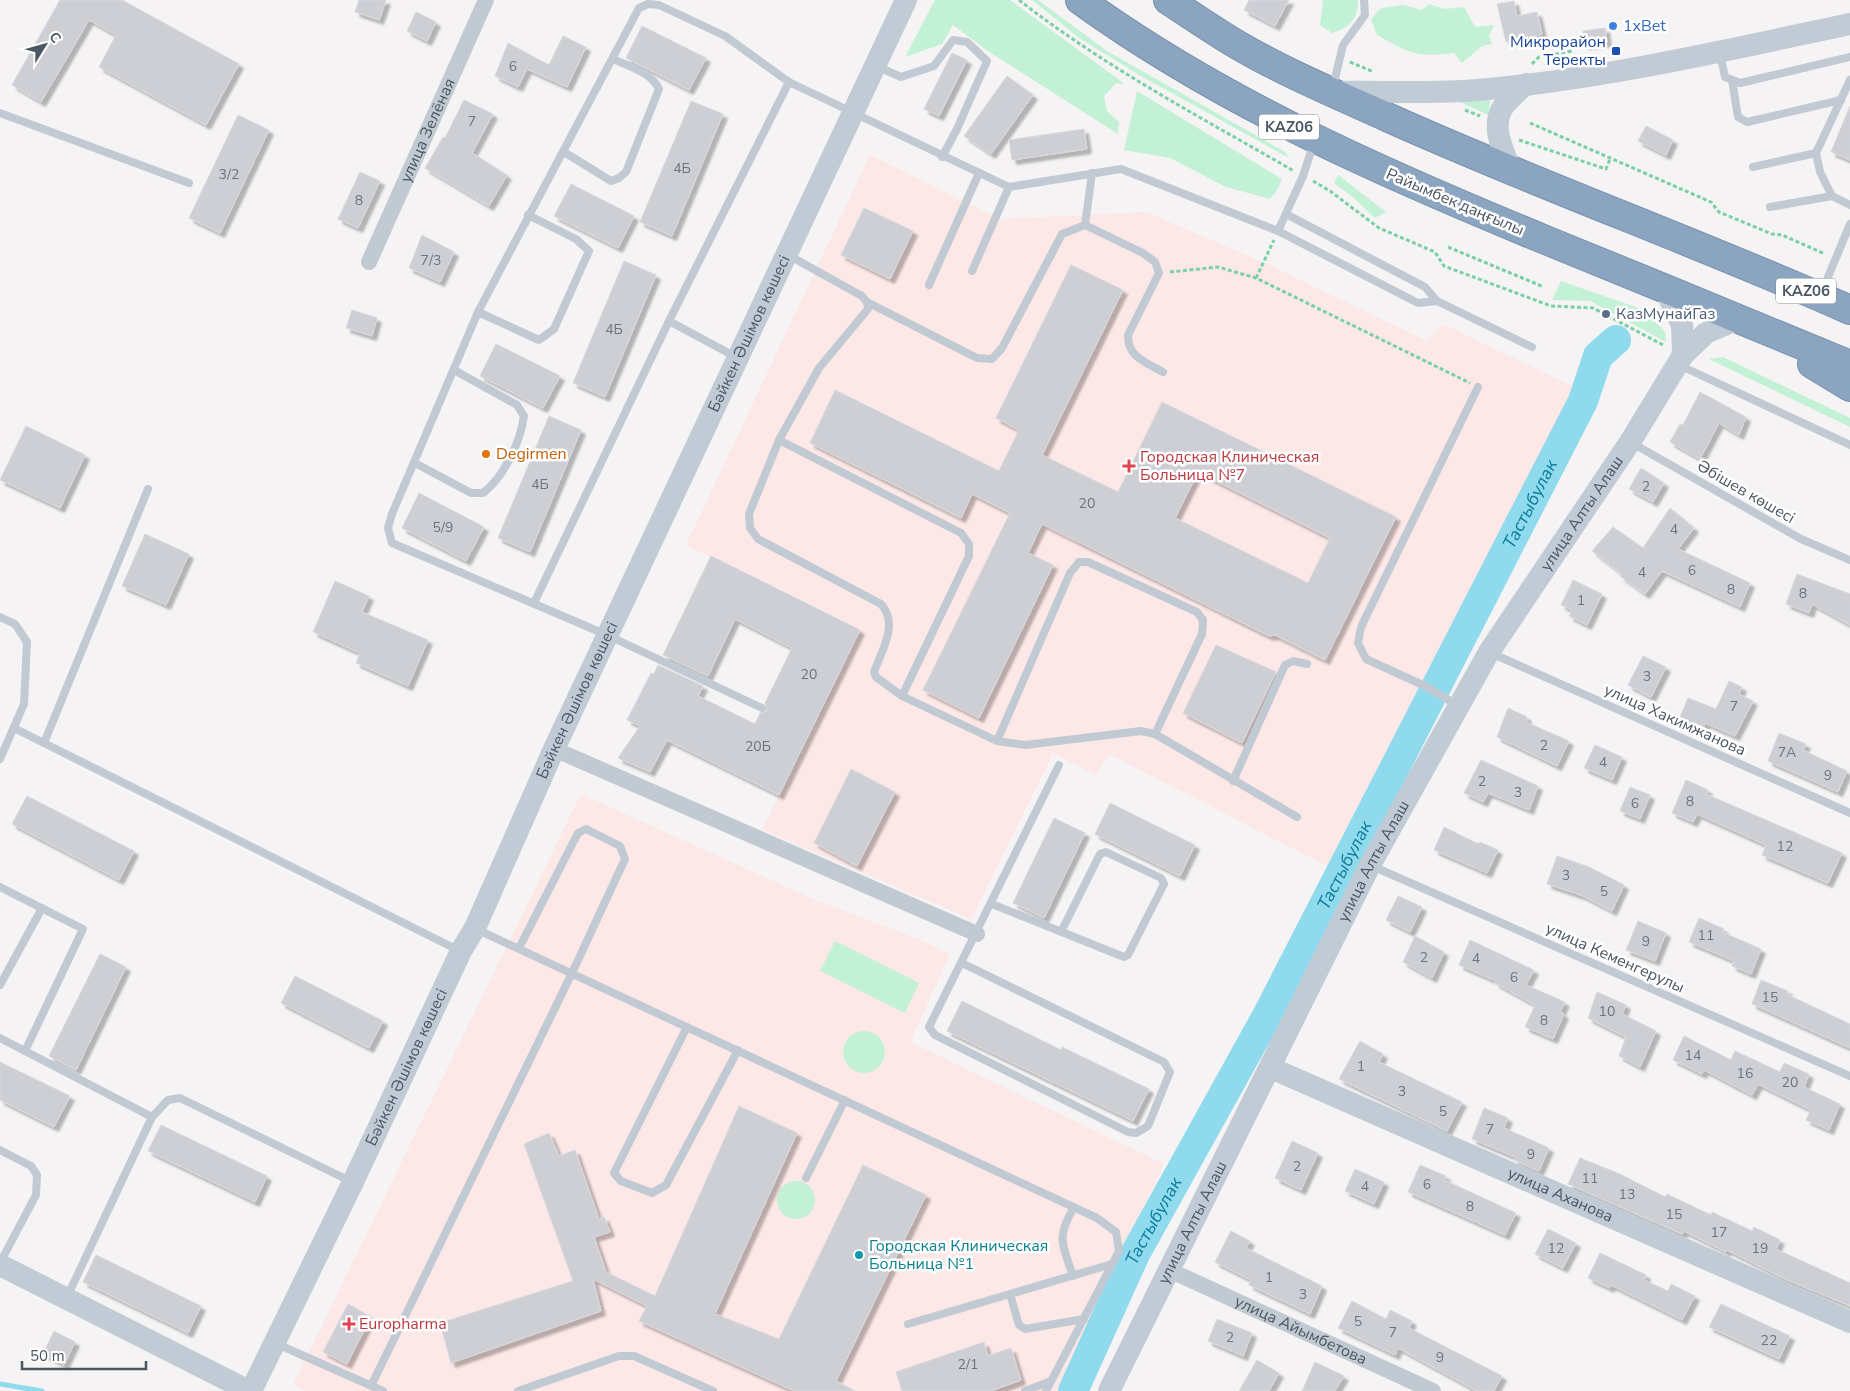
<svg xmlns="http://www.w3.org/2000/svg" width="1850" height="1391" viewBox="0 0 1850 1391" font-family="'Nunito Sans',sans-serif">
	<defs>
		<filter id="shadow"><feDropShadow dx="4.5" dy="4.5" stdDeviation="1" flood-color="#0004"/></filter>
	</defs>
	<rect width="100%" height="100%" fill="#f5f3f3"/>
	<g fill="#fce8e6">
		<path d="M870,155l130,64 146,-7 119,51 162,78 16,-17 131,63 -247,479 -218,-112 -13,21 -43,-22 -82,166 -209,-89 98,-200 -174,-85z"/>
		<path d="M581,794l232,105 105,40 32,15 -40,88 254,122 -108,227h-751l-12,-6z"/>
	</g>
	<g fill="#c3f1d5">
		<path d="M935,0h75l115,84 -9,-1 -12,13 3,15 12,11 -1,12 -130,-83 -35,-26 -11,19 -37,13z"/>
		<path d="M1032,0h6l69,51 178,101 4,6 -148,-82 -62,-38z"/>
		<path d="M1323,0h35c1,18 -9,28 -26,33l-12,-8z"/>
		<path d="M1429,4l15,5 20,-2 11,20 19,-2 -5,10 3,9 -10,2 -20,17 -8,-10c-39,4 -43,1 -77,-18l-6,-16 10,-11 22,-3 19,5z"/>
		<path d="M1137,91l145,88 -6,13 -6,7 -44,-12 -56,-29 -46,-8z"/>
		<path d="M1491,97l-3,18 -32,-15z"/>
		<path d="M1338,175l48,37 -11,6 -21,-20 -20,-15z"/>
		<path d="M1561,281l83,29 21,22 1,10 -76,-41 -38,-1z"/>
		<path d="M1723,357l127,61v9l-141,-68z"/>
		<path d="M835,941l84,42 -14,30 -85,-42z"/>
		<circle cx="864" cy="1052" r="21"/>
		<circle cx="796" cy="1200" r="19"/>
	</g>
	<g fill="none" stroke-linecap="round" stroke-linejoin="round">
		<path stroke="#90daee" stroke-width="5" d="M0,1384l42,7"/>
		<path stroke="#90daee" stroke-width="30" id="s1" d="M1073,1391l62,-137 132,-238 316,-615 15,-45 18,-16"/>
	</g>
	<g fill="#cdcfd5" stroke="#d7d9de" fill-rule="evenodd" filter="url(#shadow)">
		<path d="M60,0h62l117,64 -33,61 -107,-58 17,-32 -27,-15 -48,82 -29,-17z"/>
		<path d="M359,0h27l-7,20 -24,-8z"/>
		<path d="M1249,0h40l-14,26 -31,-16z"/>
		<path d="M1514,1l3,15 20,-4 5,22 -36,8 -9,-38z"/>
		<path d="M416,12l20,10 -9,19 -20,-10z"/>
		<path d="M642,26l64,32 -17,32 -63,-32z"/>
		<path d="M1605,28l2,14 -22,3 -2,-14z"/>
		<path d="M563,36l23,11 -19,40 -40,-18 -9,18 -23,-11 13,-33 41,22z"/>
		<path d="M952,53l15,7 -28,56 -15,-7z"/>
		<path d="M1007,76l26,19 -42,59 -27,-18z"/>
		<path d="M464,100l29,14 -21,39 35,22 -18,31 -64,-38 18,-31 2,1z"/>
		<path d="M691,101l32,13 -51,122 -32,-14z"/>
		<path d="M1850,106v54l-19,-8z"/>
		<path d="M238,115l31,15 -49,103 -31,-15z"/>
		<path d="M1646,126l27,14 -7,15 -28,-14z"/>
		<path d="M1084,129l3,20 -75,11 -3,-20z"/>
		<path d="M360,172l20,9 -22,47 -20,-9z"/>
		<path d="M571,184l63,32 -16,32 -64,-32z"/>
		<path d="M864,208l49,23 -23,48 -49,-24z"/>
		<path d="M422,235l32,17 -14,30 -31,-14z"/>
		<path d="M624,261l32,14 -51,122 -32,-14z"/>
		<path d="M1071,265l52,25 -81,165 76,37 44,-90 234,115 -71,143 -50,-25 -6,1 -227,-112 -14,29 25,12 -74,153 -56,-28 87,-177 -38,-19 -11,24 -151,-75 25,-53 164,81 20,-41 -23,-12zM1198,472l132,66 -22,45 -133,-65z"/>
		<path d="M352,310l25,8 -5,18 -26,-8z"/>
		<path d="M496,344l64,32 -17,32 -63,-32z"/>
		<path d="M1700,392l46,25 -7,18 -20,-12 -19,36 -30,-17 10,-18 3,1z"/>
		<path d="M549,416l32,14 -51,122 -32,-14z"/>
		<path d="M26,426l59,29 -25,53 -60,-28z"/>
		<path d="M1641,468l23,15 -11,19 -24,-13z"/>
		<path d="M419,493l65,34 -18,34 -64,-33z"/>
		<path d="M1670,508l24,20 -16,21 72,34 -10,24 -78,-36 -17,23 -25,-18 2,-2 -30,-23 21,-24 30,21z"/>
		<path d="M145,534l44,20 -23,51 -44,-19z"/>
		<path d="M711,556l149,74 -81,165 -112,-55 -17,32 -32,-14 22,-32 -13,-6 24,-47 3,1 4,-9 45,21 -5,10 57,28 5,-11 7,-2 -2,-8 27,-55 -57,-29 -27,57 -45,-21z"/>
		<path d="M1797,574l53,20v31l-38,-21 -3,9 -23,-9z"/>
		<path d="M1573,580l29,14 -15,31 -18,-9 3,-6 -11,-5z"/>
		<path d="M335,581l34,15 -7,16 66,28 -20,46 -52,-23 4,-10 -47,-21z"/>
		<path d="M1216,645l60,27 -34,71 -59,-30z"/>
		<path d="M1643,656l23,11 -15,30 -23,-12z"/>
		<path d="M1729,681l13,6 -3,7 14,7 -18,35 -30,-13 -3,8 -24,-9 10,-24 28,11z"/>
		<path d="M1508,708l19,9 -1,5 43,19 -12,25 -60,-29z"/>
		<path d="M1779,733l27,11 -3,6 44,21 -9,21 -70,-31z"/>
		<path d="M1595,745l27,12 -10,23 -28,-12z"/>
		<path d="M1481,760l57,26 -9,24 -41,-17 -5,9 -19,-9z"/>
		<path d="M851,769l44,23 -38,74 -43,-23z"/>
		<path d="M1686,780l22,10 -2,4 136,59 -14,30 -66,-28 4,-10 -69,-31 -4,8 -21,-9z"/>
		<path d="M1630,787l20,8 -10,24 -20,-8z"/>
		<path d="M27,796l107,55 -15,29 -107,-56z"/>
		<path d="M1110,803l85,42 -15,31 -85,-42z"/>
		<path d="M1054,818l31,15 -41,85 -31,-15z"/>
		<path d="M1444,827l34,17 2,-2 18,8 -11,23 -53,-23z"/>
		<path d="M1557,856l32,11 35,18 -12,26 -29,-15 -36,-12z"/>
		<path d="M1398,896l24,11 -12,25 -24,-12z"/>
		<path d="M1699,918l25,11 -2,3 39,17 -10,25 -19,-8 2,-5 -45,-19z"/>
		<path d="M1638,921l28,12 -11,28 -29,-11z"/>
		<path d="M1415,936l29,16 -12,26 -29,-16z"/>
		<path d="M1470,940l64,30 -8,15 39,17 -5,10 4,2 -11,25 -28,-12 10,-22 -40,-22 1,-2 -37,-16z"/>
		<path d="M100,954l26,13 -50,103 -27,-14z"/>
		<path d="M295,976l88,45 -14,27 -88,-45z"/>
		<path d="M1761,980l27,11 -2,3 64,30v24l-98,-44z"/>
		<path d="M1597,992l29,13 -4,9 34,17 -16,36 -21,-11 7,-19 -38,-19z"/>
		<path d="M962,1001l99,49 1,-3 87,42 -16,32 -186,-90z"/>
		<path d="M1684,1036l47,24 4,-9 45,21 4,-9 25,11 -5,13 36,17 -11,26 -23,-10 5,-10 -53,-26 -6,11 -48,-25 -2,4 -29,-14z"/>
		<path d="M1360,1041l23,13 -4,8 83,40 -15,29 -108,-52z"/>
		<path d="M0,1062l70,34 -16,31 -54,-27z"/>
		<path d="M739,1106l58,27 -82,181 64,25 84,-174 63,30 -90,186 19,10h-61l-155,-70 8,-15 -54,-27 8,32 -150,52 -11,-40 133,-42 -49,-137 25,-11 10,23 16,-6 24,69 5,-2 6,15 -16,5 12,35 49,24z"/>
		<path d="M1484,1108l24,10 -4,10 45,20 -10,23 -25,-11 1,-3 -43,-18z"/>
		<path d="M161,1125l106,51 -12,26 -107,-51z"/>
		<path d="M1292,1141l26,12 -17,37 -26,-12z"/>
		<path d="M1580,1158l40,16 45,23 2,-3 44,21 1,-3 40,19 2,-4 26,13 -4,9 74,34v23l-65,-27 -58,-29 -1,2 -42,-21 -2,3 -114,-50z"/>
		<path d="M1420,1165l26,11 -2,4 72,33 -11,22 -97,-43z"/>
		<path d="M1355,1169l29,13 -10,22 -29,-13z"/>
		<path d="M1548,1229l28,14 -13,25 -28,-14z"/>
		<path d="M1231,1231l19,10 -4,7 76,38 -12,28 -61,-29 2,-5 -36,-18z"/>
		<path d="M1600,1253l46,22 -2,5 24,11 3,-7 24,12 -13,24 -71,-35 -1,3 -22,-10z"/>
		<path d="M96,1255l105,51 -13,27 -105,-51z"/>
		<path d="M1352,1301l34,18 4,-9 22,11 -3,7 93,48 -8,15h-17l-79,-43 -3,7 -57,-27z"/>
		<path d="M348,1304l23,13 -24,47 -24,-12z"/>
		<path d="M1721,1304l69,32 -11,23 -70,-32z"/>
		<path d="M1217,1319l35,14 -9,23 -35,-15z"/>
		<path d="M54,1331l21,11 -11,23 -21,-11z"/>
		<path d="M984,1342l4,14 23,-8 10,32 -30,11h-89l-6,-19z"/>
		<path d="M1257,1360l22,13 -10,18h-30z"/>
		<path d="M1315,1362l29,14 -9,15h-33z"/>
	</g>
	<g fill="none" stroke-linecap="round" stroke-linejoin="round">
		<g stroke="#7690ad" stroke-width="30">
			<g id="highway">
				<path d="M1080,0c144,104 305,174 468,241 101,41 201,82 302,124"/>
				<path d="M1168,0c21,14 42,28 63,41 48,29 105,53 156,76 153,69 310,125 463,193"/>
				<path d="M1812,364l38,23"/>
			</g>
		</g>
		<g stroke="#7ad0a6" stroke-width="3" stroke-dasharray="4 2.5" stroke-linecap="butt">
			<path d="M1019,0c86,67 181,117 275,171"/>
			<path d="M1350,62l24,10"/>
			<path d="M1532,64l7,-7 33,-6"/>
			<path d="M1465,110l15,6"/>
			<path d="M1530,123l181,79 8,10 53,22 10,1 43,19"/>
			<path d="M1519,140l87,29 4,-10"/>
			<path d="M1313,181l17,10 49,37 56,24 9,14 107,40 42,2 72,38"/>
			<path d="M1448,247l96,40"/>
			<path d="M1170,272l48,-5 38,11 214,105"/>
			<path d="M1256,278l18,-38"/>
		</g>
		<g stroke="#c1cad2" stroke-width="8">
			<path d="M1720,54l5,23 15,6 110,-26"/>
			<path d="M876,66l25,11 33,-11 19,-26 14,2 20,19 -30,68 -15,28"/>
			<path d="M1732,80l6,37 9,5 94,-22"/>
			<path d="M1333,87l10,-42 22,-30 -1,-15"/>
			<path d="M0,113l189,70"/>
			<path d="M564,152l47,29 8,-3 7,-6 33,-83c-8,-17 -29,-22 -46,-30"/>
			<path d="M1753,167l63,-14"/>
			<path d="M1832,196l-12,-24 -4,-19 34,-73"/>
			<path d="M1770,207l62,-11 18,9"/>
			<path d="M1286,214l139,73 12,14 95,46"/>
			<path d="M1085,225l58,28 12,9 4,11 -31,62c-1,22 19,28 35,37"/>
			<path d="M1278,231l140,72 19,-2"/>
			<path d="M788,255l74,41 5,6 1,7 -49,59 -40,72 -30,74 1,14 8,11 123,65c18,20 1,46 -7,68l2,5 26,19 95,45 28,4 116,-14 14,3 142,83"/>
			<path d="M972,271l37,-84"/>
			<path d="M929,285l50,-112"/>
			<path d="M1823,289l27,-65"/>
			<path d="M867,302l110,56 15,1 10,-11 60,-114 23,-9 7,-52"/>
			<path d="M478,312l61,28 15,-11 35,-78 -13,-12 -48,-24"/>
			<path d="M669,321l67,36"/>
			<path d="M1679,365l171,80"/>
			<path d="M779,440l182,93 8,11v12l-67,140"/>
			<path d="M1632,443l169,96 49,21"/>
			<path d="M415,463l56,30h12c21,-16 37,-50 41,-77l-7,-11 -63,-35"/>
			<path d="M534,603l135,-282 120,-239"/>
			<path d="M0,617l15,7 12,18 -3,62 -24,55"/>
			<path d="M1491,653l359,160"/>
			<path d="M1457,705l-32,-19 -59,-27 -8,-16 3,-16 117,-240"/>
			<path d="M762,708l-155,-73 -215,-92 -4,-15 4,-14 86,-202 161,-304 9,-4 11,1 66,31 64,46 220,105 112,-18 157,62 25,-55 11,-34"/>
			<path d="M14,728l446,223"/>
			<path d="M997,741l73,-168 9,-11h9l109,50 6,8 -1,14 -47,100"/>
			<path d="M44,743l104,-254"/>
			<path d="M1233,781l52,-116 8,-4 14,3"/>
			<path d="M1372,866l478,210"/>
			<path d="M0,887l83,42 -58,122"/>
			<path d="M992,904l132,53 4,-2 36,-71 -3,-6 -55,-26 -6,2 -39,78"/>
			<path d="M476,929l621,289 19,14 3,19 -73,140"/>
			<path d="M962,963l202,99 6,10 -22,54 -12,7 -8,-1 -193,-97 -6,-8 130,-262"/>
			<path d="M0,985l42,-77"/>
			<path d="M687,1027l-73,146 7,8 31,12 14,-8 72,-135"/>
			<path d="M0,1038l152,79"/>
			<path d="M0,1150l31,16 6,9 -1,20 -36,68"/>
			<path d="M806,1178l39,-78"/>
			<path d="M1073,1276c-11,-33 -17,-38 1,-69"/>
			<path d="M1010,1294l9,31 6,4 59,-10"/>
			<path d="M67,1297l85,-180 16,-17 12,-2 172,84"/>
			<path d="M908,1324l204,-60"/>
			<path d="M277,1344l106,47"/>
			<path d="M371,1386l201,-413 53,-114 -5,-13 -34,-17 -8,4 -59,115"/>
			<path d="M518,1391l101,-35h15l79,35"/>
			<path d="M1025,1391l26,-10"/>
		</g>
		<g stroke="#c1cad2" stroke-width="16">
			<path id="s2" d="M369,262l117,-262"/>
			<path d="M554,749l423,185"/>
			<path id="s3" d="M1169,1270l264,121"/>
		</g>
		<g stroke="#c1cbd6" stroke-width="22">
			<path d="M1333,92c47,-1 99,2 144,-2 126,-11 250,-40 373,-66"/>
			<path d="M1512,172c-8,-19 -22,-45 -9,-65 6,-8 15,-16 23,-23"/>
			<path d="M1665,289l17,36 1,30"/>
			<path id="s4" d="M1271,1068l579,254"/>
			<path d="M0,1265l249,126"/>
			<path id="s5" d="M251,1391l102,-209 108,-231 14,-23 79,-179 352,-749"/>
			<path id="s6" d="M1109,1391l261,-526 119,-213 141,-210 53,-87 23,-22 32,-14"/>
		</g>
		<use href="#highway" stroke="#8ba5c1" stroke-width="28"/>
	</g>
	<circle fill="#3f7fe0" stroke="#fff" stroke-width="2" cx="1613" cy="26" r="5"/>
	<rect fill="#1a4fb4" stroke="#fff" stroke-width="2" x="1611" y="46" width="10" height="10" rx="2.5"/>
	<circle fill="#5c6f8a" stroke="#fff" stroke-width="2" cx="1606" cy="314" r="5"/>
	<circle fill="#e8710a" stroke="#fff" stroke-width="2" cx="486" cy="454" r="5"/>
	<g fill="#e0444e" stroke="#fff" stroke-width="2">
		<path d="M1126.5 458.5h5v5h5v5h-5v5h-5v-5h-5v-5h5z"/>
		<path d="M346.5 1316.5h5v5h5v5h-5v5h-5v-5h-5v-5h5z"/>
	</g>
	<circle fill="#0f9aa8" stroke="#fff" stroke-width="2" cx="859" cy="1255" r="5"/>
	<g text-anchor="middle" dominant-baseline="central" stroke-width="5" stroke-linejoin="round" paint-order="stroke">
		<g font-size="14" fill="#6b747e">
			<text x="513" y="66">6</text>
			<text x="472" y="121">7</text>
			<text x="682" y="168">4Б</text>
			<text x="229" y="174">3/2</text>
			<text x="359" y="200">8</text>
			<text x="431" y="260">7/3</text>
			<text x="614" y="329">4Б</text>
			<text x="540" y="484">4Б</text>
			<text x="1646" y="486">2</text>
			<text x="1087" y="503">20</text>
			<text x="443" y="527">5/9</text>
			<text x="1674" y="529">4</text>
			<text x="1692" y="570">6</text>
			<text x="1642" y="572">4</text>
			<text x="1731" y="589">8</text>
			<text x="1803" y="593">8</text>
			<text x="1581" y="600">1</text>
			<text x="809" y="674">20</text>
			<text x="1647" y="676">3</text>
			<text x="1734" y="706">7</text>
			<text x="1544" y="745">2</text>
			<text x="758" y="746">20Б</text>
			<text x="1787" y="752">7А</text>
			<text x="1603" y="762">4</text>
			<text x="1828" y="775">9</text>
			<text x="1482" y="781">2</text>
			<text x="1518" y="792">3</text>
			<text x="1690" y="801">8</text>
			<text x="1635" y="803">6</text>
			<text x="1785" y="846">12</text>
			<text x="1566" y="875">3</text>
			<text x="1604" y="891">5</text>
			<text x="1706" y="935">11</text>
			<text x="1646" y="941">9</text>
			<text x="1424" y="957">2</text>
			<text x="1476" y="958">4</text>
			<text x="1514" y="977">6</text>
			<text x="1770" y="997">15</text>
			<text x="1607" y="1011">10</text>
			<text x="1544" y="1020">8</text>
			<text x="1693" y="1055">14</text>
			<text x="1361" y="1066">1</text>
			<text x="1745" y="1073">16</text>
			<text x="1790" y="1082">20</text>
			<text x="1402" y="1091">3</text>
			<text x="1443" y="1111">5</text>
			<text x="1490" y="1129">7</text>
			<text x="1531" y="1154">9</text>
			<text x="1297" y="1166">2</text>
			<text x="1590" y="1178">11</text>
			<text x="1427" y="1184">6</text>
			<text x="1365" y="1186">4</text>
			<text x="1627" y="1194">13</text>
			<text x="1470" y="1206">8</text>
			<text x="1674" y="1214">15</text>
			<text x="1719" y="1232">17</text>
			<text x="1556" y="1248">12</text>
			<text x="1760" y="1248">19</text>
			<text x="1269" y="1277">1</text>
			<text x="1303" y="1294">3</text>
			<text x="1358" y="1321">5</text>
			<text x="1393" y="1332">7</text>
			<text x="1230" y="1337">2</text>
			<text x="1769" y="1340">22</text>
			<text x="1440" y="1357">9</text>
			<text x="968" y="1364">2/1</text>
		</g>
		<g fill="#fff" stroke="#808990" stroke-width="1">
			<rect x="1259" y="114.5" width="60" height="25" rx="4"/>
			<rect x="1776" y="278.5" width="60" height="25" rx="4"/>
		</g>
		<g font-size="15" font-weight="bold" fill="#4a5661">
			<text x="1289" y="127">KАZ06</text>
			<text x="1806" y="291">KАZ06</text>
		</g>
		<g font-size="16" fill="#366cbe" stroke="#fff" text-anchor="start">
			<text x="1623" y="26">1xBet</text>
		</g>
		<g font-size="16" fill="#164399" stroke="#fff" text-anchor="end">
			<text x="1606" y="42">Микрорайон<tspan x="1606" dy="18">Теректы</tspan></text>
		</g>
		<g font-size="16" fill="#4a5661" stroke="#fff">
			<text stroke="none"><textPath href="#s2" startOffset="144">улица Зелёная</textPath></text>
			<text transform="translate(1455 202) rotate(23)">Райымбек даңғылы</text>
			<text stroke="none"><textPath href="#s5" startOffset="1169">Бәйкен Әшімов көшесі</textPath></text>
			<text transform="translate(1746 492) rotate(30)">Әбішев көшесі</text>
			<text stroke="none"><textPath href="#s6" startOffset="998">улица Алты Алаш</textPath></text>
			<text stroke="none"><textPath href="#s5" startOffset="764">Бәйкен Әшімов көшесі</textPath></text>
			<text transform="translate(1675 720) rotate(24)">улица Хакимжанова</text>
			<text stroke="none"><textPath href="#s6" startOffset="592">улица Алты Алаш</textPath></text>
			<text transform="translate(1615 958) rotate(24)">улица Кеменгерулы</text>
			<text stroke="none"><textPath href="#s5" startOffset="359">Бәйкен Әшімов көшесі</textPath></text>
			<text stroke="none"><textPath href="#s4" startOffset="316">улица Аханова</textPath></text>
			<text stroke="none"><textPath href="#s6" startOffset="188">улица Алты Алаш</textPath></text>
			<text stroke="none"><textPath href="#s3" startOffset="145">улица Айымбетова</textPath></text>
		</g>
		<g font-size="16" fill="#4e5e75" stroke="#fff" text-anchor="start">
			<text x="1616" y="314">КазМунайГаз</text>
		</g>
		<g font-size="16" fill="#c56008" stroke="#fff" text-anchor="start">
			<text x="496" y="454">Degirmen</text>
		</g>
		<g font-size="16" fill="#be3a42" stroke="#fff" text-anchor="start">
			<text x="1140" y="457">Городская Клиническая<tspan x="1140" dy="18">Больница №7</tspan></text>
			<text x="359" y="1324">Europharma</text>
		</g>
		<g font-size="16" fill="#0d838f" stroke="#fff" text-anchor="start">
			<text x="869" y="1246">Городская Клиническая<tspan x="869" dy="18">Больница №1</tspan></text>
		</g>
		<g font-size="18" font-style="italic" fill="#0c7c9b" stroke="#fff">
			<text stroke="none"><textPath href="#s1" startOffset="998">Тастыбулак</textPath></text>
			<text stroke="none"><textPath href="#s1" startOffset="592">Тастыбулак</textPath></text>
			<text stroke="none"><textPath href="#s1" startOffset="188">Тастыбулак</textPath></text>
		</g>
	</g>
	<g transform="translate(45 45) rotate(53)" stroke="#ffffff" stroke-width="4" paint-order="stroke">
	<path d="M0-4L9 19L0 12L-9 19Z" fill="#4a5661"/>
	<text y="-8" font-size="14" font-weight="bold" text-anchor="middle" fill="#4a5661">С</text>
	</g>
	<path d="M22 1361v8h124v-8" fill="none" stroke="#4a5661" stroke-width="2.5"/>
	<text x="30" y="1361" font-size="15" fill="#4a5661" stroke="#ffffff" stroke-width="4" paint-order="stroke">50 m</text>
</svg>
